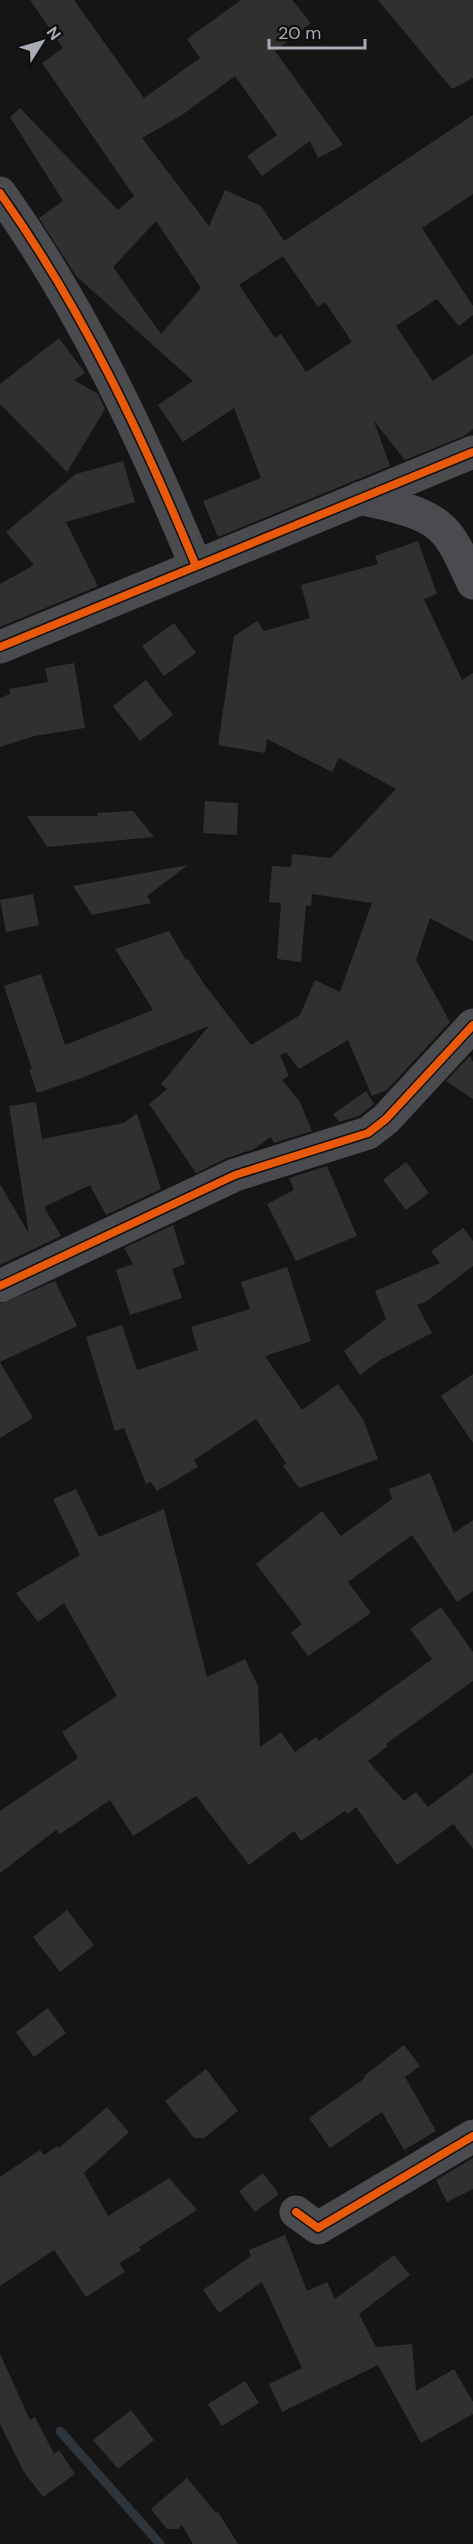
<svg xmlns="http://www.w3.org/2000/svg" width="473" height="2544" viewBox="0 0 473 2544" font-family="'DM Sans',sans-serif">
	<rect width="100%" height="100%" fill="#151516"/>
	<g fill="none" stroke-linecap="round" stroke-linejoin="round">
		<path stroke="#2d353a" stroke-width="9" d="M60,2431l100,113"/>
	</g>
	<g fill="#303031" fill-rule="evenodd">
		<path d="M30,0h44l70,98 56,-40 -13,-19 54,-39h51l19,23 -36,28 68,94 -25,13 -8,-17 -48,35 -15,-20 30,-21 -42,-59 -53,39 -40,23 67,88 16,-36 36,16 23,35 189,-126v79l-51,34 51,78v9l-14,11 -22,-27 -41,27 37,55 40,-27v75l-9,7 -59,24 -31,-39 16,45 -172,71 -15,-36 58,-23 -27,-70 -51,34 -25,-37 35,-24 -117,-105 -37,-58 24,-17 -53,-84 10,-9 98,102 16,-14 -92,-133 21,-15zM156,221l45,67 -40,46 -48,-67zM283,256l35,51 7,-5 27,40 -46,30 -25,-38 -6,4 -36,-53z"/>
		<path d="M378,0h95v78l-21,11z"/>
		<path d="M59,338l26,35 -11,7 24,14 7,15 -38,63 -67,-68v-20z"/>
		<path d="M123,461l12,41 -69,20 32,64 -98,41v-43l34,-19 -28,-33 70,-58z"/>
		<path d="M418,541l19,53 -13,5 38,81 11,-7v268l-43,-23 -14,42 34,62 -63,68 -15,6 -24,-56 -49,29 -13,-17 -6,3 9,21 -7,4 18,22 12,29 -38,12 -3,-6 -17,12 -27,9 -31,15 -47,-69 18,-15 -6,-5 48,-58 -125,51 -47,16 -8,-24h3l-28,-83 37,-12 24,71 88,-35 -38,-61 54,-18 17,29 2,-1 16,25 47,61 49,-30 15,-35 25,12 32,-89 -60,-9 -1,12 -5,-1 -5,57 -24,-3 4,-56 -12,-1 3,-36 19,1 1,-13 39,4 65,-69 -57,-31 -7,14 -65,-33 -2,14 -47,-8 16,-109 23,-15 7,10 46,-13 -9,-33 77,-21 -3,-8z"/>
		<path d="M174,623l22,30 -32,23 -22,-30z"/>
		<path d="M74,663l11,65 -51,8 -34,11v-49l10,-4 -1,-5 39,-7 -3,-14z"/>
		<path d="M146,680l27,35 -33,26 -27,-35z"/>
		<path d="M205,801l33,2 -1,32 -34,-2z"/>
		<path d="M133,811l21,26 -107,10 -20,-31h71l-1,-3z"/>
		<path d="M188,865l-41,31 4,7 -59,12 -19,-29z"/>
		<path d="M33,894l6,31 -33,7 -6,-32z"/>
		<path d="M470,1056l3,6v37l-27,-18z"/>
		<path d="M366,1091l8,13 -15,12 -20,6 -6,-8z"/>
		<path d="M36,1102l6,37 82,-16 13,-10 24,76 -55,26 -16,-30 -46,22 17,29 -61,29v-81l29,50 -20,-128z"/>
		<path d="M406,1162l23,31 -23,17 -23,-30z"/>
		<path d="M327,1166l30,70 -61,25 -29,-57 27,-14 -5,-12z"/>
		<path d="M173,1225l12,39 -13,5 10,29 -52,17 -14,-45 17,-6 -9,-16z"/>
		<path d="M463,1228l10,13v25l-46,35 -10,4 15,28 -52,27 -20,15 -16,-24 42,-32 -11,-28 65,-28 -9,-12z"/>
		<path d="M287,1267l24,74 -46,15 37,54 36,-26 25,35 15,40 -79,29 -16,-22 3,-3 -30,-44 -62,41 4,7 -41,24 -6,-9 -5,2 -22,-56 -9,3 -29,-94 36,-12 15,45 61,-20 -7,-23 59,-18 -9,-27z"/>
		<path d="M55,1281l22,45 -77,36 33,56 -33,20v-134z"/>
		<path d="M473,1374v69l-32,-47z"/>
		<path d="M430,1473l24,60 19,-13v71l-16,11 -45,-67 -64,47 23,31 -63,43 -17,-23 11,-9 -46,-60 66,-53 19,25 51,-37 -3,-10z"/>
		<path d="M76,1489l23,48 65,-28 43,168 38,-18 13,27 2,61 21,-15 14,20 21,-15 3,4 113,-82 -22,-30 31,-22 32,45v29l-87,63 2,2 -20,15 36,40 12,-9 12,15 45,-34v76l-20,-25 -56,41 -41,-58 -8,7 -3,-3 -44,30 -7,-10 -45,34 -53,-69 -63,40 -23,-36 -50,34 -4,-4 -56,43v-62l78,-53 -16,-26 55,-36 -53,-93 -26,19 -22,-29 64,-38 -27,-56z"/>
		<path d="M67,1910l27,35 -34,27 -27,-35z"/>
		<path d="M48,2008l18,25 -32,24 -18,-25z"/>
		<path d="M404,2045l16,21 -15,11 31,54 -32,19 -22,-38 -52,36 -21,-30 56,-40 -1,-2z"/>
		<path d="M206,2069l32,42 -34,27h-10l-29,-37z"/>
		<path d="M107,2107l22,25 -45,41 24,43 61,-38 28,32 -58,37 2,3 -22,13 6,9 -39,25 -32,-47 -54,36v-109l40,-27 4,5 13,-9 2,2z"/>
		<path d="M473,2158v31l-26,13 -11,-22z"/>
		<path d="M263,2173l16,21 -24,18 -16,-21z"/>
		<path d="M285,2235l22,56 20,-9 8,17 59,-44 16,20 -51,39 17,33 36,-3 4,47 38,-22 19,33v12l-52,29 1,2 -44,-80 -96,47 -13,-28 33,-16 -40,-86 -43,31 -16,-23 48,-34 -2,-6z"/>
		<path d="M0,2354l30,66 5,-3 19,37 5,-4 16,24 -32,23 -19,-25 -24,-48z"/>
		<path d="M245,2381l14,22 -37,23 -14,-22z"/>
		<path d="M131,2410l23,30 -36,29 -25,-29z"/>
		<path d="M187,2478l29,35 2,-1 20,32h-45l-11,-19 -4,4h-11l-16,-20z"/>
	</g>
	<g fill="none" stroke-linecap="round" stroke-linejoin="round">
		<g stroke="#4a4b4e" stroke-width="33">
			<path d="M0,193c82,115 142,243 196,373"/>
			<path d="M360,498c27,7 67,12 86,35 12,14 19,34 27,50"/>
			<path d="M0,647l473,-195"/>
			<path d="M0,1286l235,-111 133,-42 18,-14 87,-94"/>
			<path d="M296,2212l22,16 155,-92"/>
		</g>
		<g stroke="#101011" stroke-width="11">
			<g id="cycleway">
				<path d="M0,193c82,115 142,243 196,373"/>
				<path d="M0,647l473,-195"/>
				<path d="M0,1286l235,-111 133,-42 18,-14 87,-94"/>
				<path d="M296,2212l22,16 155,-92"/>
			</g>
		</g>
		<use href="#cycleway" stroke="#e8590c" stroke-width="8"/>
	</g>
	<g transform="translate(42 42) rotate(53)" stroke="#101011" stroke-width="4.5" paint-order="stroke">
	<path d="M0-4.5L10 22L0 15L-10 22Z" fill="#a8acb5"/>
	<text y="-9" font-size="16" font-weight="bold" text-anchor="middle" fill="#a8acb5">N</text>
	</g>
	<path d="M269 39v9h96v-9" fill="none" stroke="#a8acb5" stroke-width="3"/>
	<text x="278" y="39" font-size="18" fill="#a8acb5" stroke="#101011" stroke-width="4.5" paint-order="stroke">20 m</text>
</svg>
